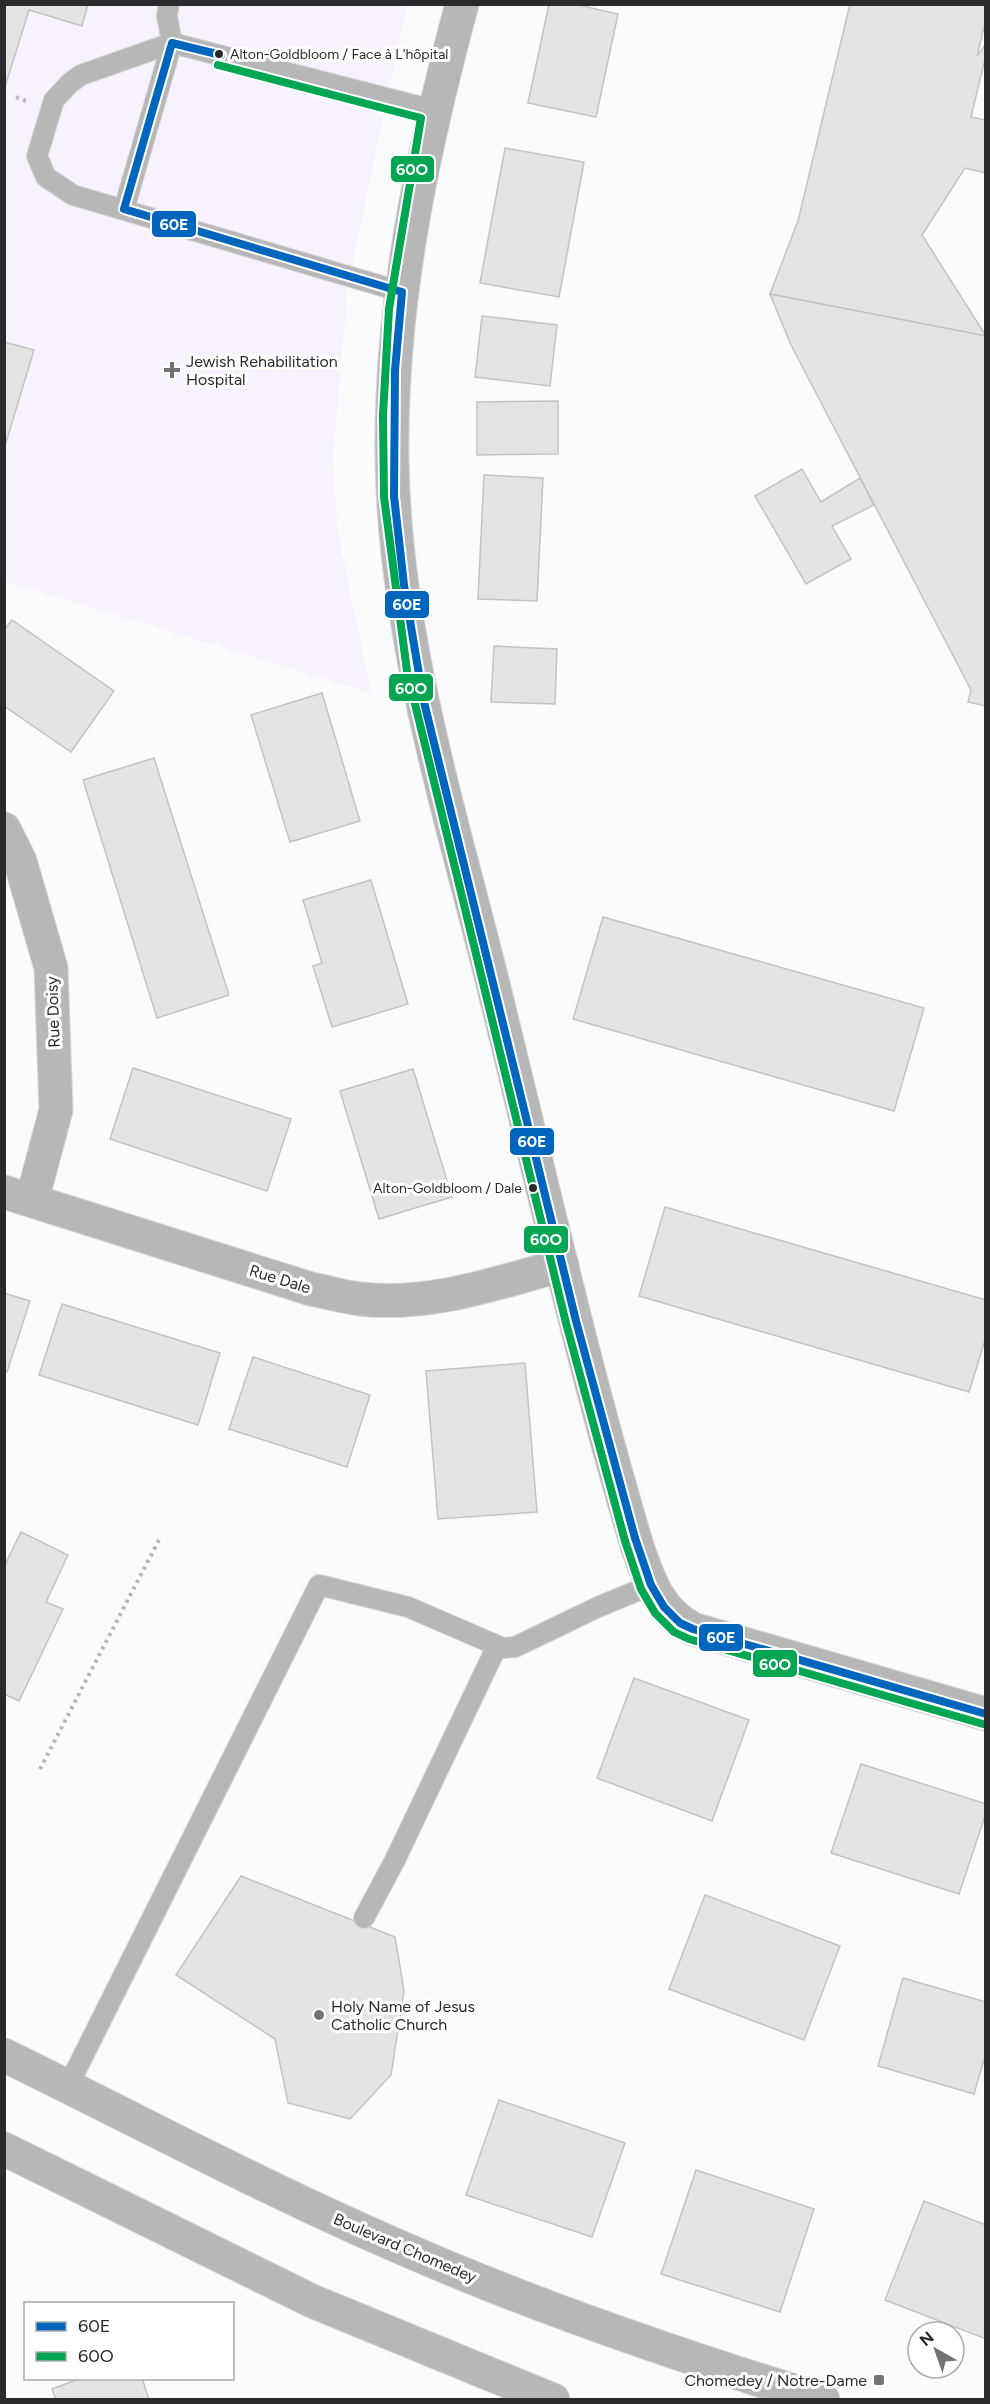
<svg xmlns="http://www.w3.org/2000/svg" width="990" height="2404" viewBox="0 0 990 2404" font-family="Figtree,sans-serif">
	<rect width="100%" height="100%" fill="#f9fbfd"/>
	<path fill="#f8f2fe" d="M4,5h403l-59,279 -15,172 4,72 34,165 -366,-112z"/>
	<g fill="#e4e4e4" stroke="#c3c3c3" stroke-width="1.5">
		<path d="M4,4h84l-6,22 -53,-16 -25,80z"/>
		<path d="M549,4h25l44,10 -22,103 -68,-14z"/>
		<path d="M850,4h136v15l-9,37 9,-12v11l-15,62 15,3v53l-21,-5 -43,67 64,101 -216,-42 28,-73z"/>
		<path d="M505,148l79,14 -25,135 -79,-14z"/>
		<path d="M770,294l216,42v370l-18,-4 3,-12 -180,-345z"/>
		<path d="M482,316l75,9 -7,61 -75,-9z"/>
		<path d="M4,342l30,8 -30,99z"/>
		<path d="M558,401v53l-81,1v-53z"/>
		<path d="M802,469l19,33 39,-24 14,27 -42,21 19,33 -45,25 -51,-88z"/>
		<path d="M484,475l59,3 -6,123 -59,-2z"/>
		<path d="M12,620l102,71 -43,61 -67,-46v-76z"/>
		<path d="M494,646l63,3 -2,55 -64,-2z"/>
		<path d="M322,693l38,128 -70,21 -39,-127z"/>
		<path d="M154,758l75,237 -72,23 -74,-238z"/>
		<path d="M371,880l37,124 -76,23 -19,-61 9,-3 -19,-63z"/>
		<path d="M603,917l321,91 -30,103 -321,-92z"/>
		<path d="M133,1068l158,51 -24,72 -157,-52z"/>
		<path d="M413,1069l39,128 -73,22 -39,-128z"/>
		<path d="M665,1207l321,93v37l-17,55 -330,-96z"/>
		<path d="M4,1293l26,8 -23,71 -3,-1z"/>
		<path d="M62,1304l158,49 -22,72 -159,-50z"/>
		<path d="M253,1357l117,38 -23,72 -118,-38z"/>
		<path d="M525,1363l12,149 -99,7 -12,-148z"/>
		<path d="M21,1532l47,23 -22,47 17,7 -44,92 -15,-7v-127z"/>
		<path d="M634,1678l115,42 -37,101 -115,-43z"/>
		<path d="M861,1764l125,40v9l-27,81 -128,-41z"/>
		<path d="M241,1876l154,61 9,54 -13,84 -41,44 -62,-16 -13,-64 -99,-64z"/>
		<path d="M705,1895l135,51 -36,94 -135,-51z"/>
		<path d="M903,1978l83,24v51l-12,41 -96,-28z"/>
		<path d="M499,2100l126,43 -33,94 -126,-42z"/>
		<path d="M696,2170l118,39 -34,103 -119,-38z"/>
		<path d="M924,2201l62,24v114l-101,-39z"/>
		<path d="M81,2378h61l7,22h-93l-4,-11z"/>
	</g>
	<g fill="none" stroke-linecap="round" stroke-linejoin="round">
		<g stroke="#d4d5d7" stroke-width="22">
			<g id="service">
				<path d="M124,209l48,-166 -5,-27 2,-12"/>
				<path d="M402,292l-329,-97 -27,-18 -9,-21 17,-56 16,-17 11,-8 91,-32 261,67"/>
				<path d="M364,1918l31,-58 102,-214"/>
				<path d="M68,2086l251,-501 89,22 95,41 12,-1 83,-40 53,-22"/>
			</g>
		</g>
		<g stroke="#d4d5d7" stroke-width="35">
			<g id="minor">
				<path d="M462,4c-40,149 -72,299 -70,454 2,174 56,347 98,514 48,193 91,387 148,577 12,34 22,63 55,80l293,85"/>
				<path d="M4,829l16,32 31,107 5,142 -24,90"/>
				<path d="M4,1192l307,97c16,3 32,8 49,10 68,8 138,-16 202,-34"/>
			</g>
		</g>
		<g stroke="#d4d5d7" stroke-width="35">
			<g id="tertiary">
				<path d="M4,2055c135,66 267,137 405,196 135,59 274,106 414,149"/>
				<path d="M4,2149l308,152 241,99"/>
			</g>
		</g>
		<g stroke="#b5b4b6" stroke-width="4" stroke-dasharray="3 4.5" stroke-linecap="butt">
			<path d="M16,97l10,4"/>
			<path d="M40,1769l121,-233"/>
		</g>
		<use href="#service" stroke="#b8b7b7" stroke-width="20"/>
		<use href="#minor" stroke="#b8b7b7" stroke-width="33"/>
		<use href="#tertiary" stroke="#b8b7b7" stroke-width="33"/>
		<g stroke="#fff" stroke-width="12">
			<path id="bus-1" d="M221,55l-49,-12 -48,166 278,83 -7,78 -1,126 10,89 19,113 153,623 59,217 16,47 13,22 16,16 13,6 293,85"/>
		</g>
		<g stroke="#fff" stroke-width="12">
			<path id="bus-2" d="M218,65l203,53 -32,191 -6,106 1,82 23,174 159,652 59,218 16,48 14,24 19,19 15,7 294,85"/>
		</g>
		<use href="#bus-1" stroke="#0065bd" stroke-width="8"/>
		<use href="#bus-2" stroke="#00a651" stroke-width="8"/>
	</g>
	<g fill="#292a2c" stroke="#fff" stroke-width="2">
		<circle cx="219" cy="54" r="5"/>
		<circle cx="533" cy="1188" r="5"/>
	</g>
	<g fill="#727375" stroke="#fff" stroke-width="2">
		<path d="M169 361h6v6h6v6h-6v6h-6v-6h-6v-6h6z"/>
		<circle cx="319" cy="2015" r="6"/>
		<rect x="873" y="2374" width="12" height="12" rx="3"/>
	</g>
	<g text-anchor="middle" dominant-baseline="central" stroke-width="6" stroke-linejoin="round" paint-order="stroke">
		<g font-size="14" fill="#292a2c" stroke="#fff" text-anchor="start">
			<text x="230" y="54">Alton-Goldbloom / Face à L'hôpital</text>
			<text x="522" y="1188" text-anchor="end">Alton-Goldbloom / Dale</text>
		</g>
		<g font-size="16" fill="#292a2c" stroke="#fff" text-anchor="start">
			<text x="186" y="361">Jewish Rehabilitation<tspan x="186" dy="18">Hospital</tspan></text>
			<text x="331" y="2006">Holy Name of Jesus<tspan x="331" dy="18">Catholic Church</tspan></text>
			<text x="867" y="2380" text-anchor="end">Chomedey / Notre-Dame</text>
		</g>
		<g font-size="16" fill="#292a2c" stroke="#fff">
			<text transform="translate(53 1012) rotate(-92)">Rue Doisy</text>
			<text transform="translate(280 1279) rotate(17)">Rue Dale</text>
			<text transform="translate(405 2248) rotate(23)">Boulevard Chomedey</text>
		</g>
	</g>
	<g stroke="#fff" stroke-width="2">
		<rect x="390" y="155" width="45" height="28" rx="6" fill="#00a651"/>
		<rect x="151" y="210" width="46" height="28" rx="6" fill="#0065bd"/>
		<rect x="384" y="590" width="46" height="29" rx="6" fill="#0065bd"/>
		<rect x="388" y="673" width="46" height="29" rx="6" fill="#00a651"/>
		<rect x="509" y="1127" width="46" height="29" rx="6" fill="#0065bd"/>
		<rect x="523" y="1225" width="46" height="29" rx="6" fill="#00a651"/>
		<rect x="698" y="1623" width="46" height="29" rx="6" fill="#0065bd"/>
		<rect x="752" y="1649" width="46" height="29" rx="6" fill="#00a651"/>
	</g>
	<g font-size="16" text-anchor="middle" font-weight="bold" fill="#fff">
		<text x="412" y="175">60O</text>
		<text x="174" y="230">60E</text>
		<text x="407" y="610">60E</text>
		<text x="411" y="694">60O</text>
		<text x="532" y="1147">60E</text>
		<text x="546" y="1245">60O</text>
		<text x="721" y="1643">60E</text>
		<text x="775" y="1670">60O</text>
	</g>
	<rect width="990" height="2404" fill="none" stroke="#292a2c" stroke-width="12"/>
	<rect x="24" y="2302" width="210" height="78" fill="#ffffff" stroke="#a9aaab" stroke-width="1.5"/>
	<rect x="36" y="2322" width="30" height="9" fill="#0065bd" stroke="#a9aaab" stroke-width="1.5"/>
	<text x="78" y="2332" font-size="18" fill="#292a2c">60E</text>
	<rect x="36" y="2352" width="30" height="9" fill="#00a651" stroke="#a9aaab" stroke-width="1.5"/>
	<text x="78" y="2362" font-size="18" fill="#292a2c">60O</text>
	<g transform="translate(936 2350) rotate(320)"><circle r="28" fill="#ffffff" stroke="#a9aaab" stroke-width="1.5"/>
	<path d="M0-4.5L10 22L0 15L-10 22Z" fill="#727375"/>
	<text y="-9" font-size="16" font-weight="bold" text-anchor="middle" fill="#292a2c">N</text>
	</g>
</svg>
